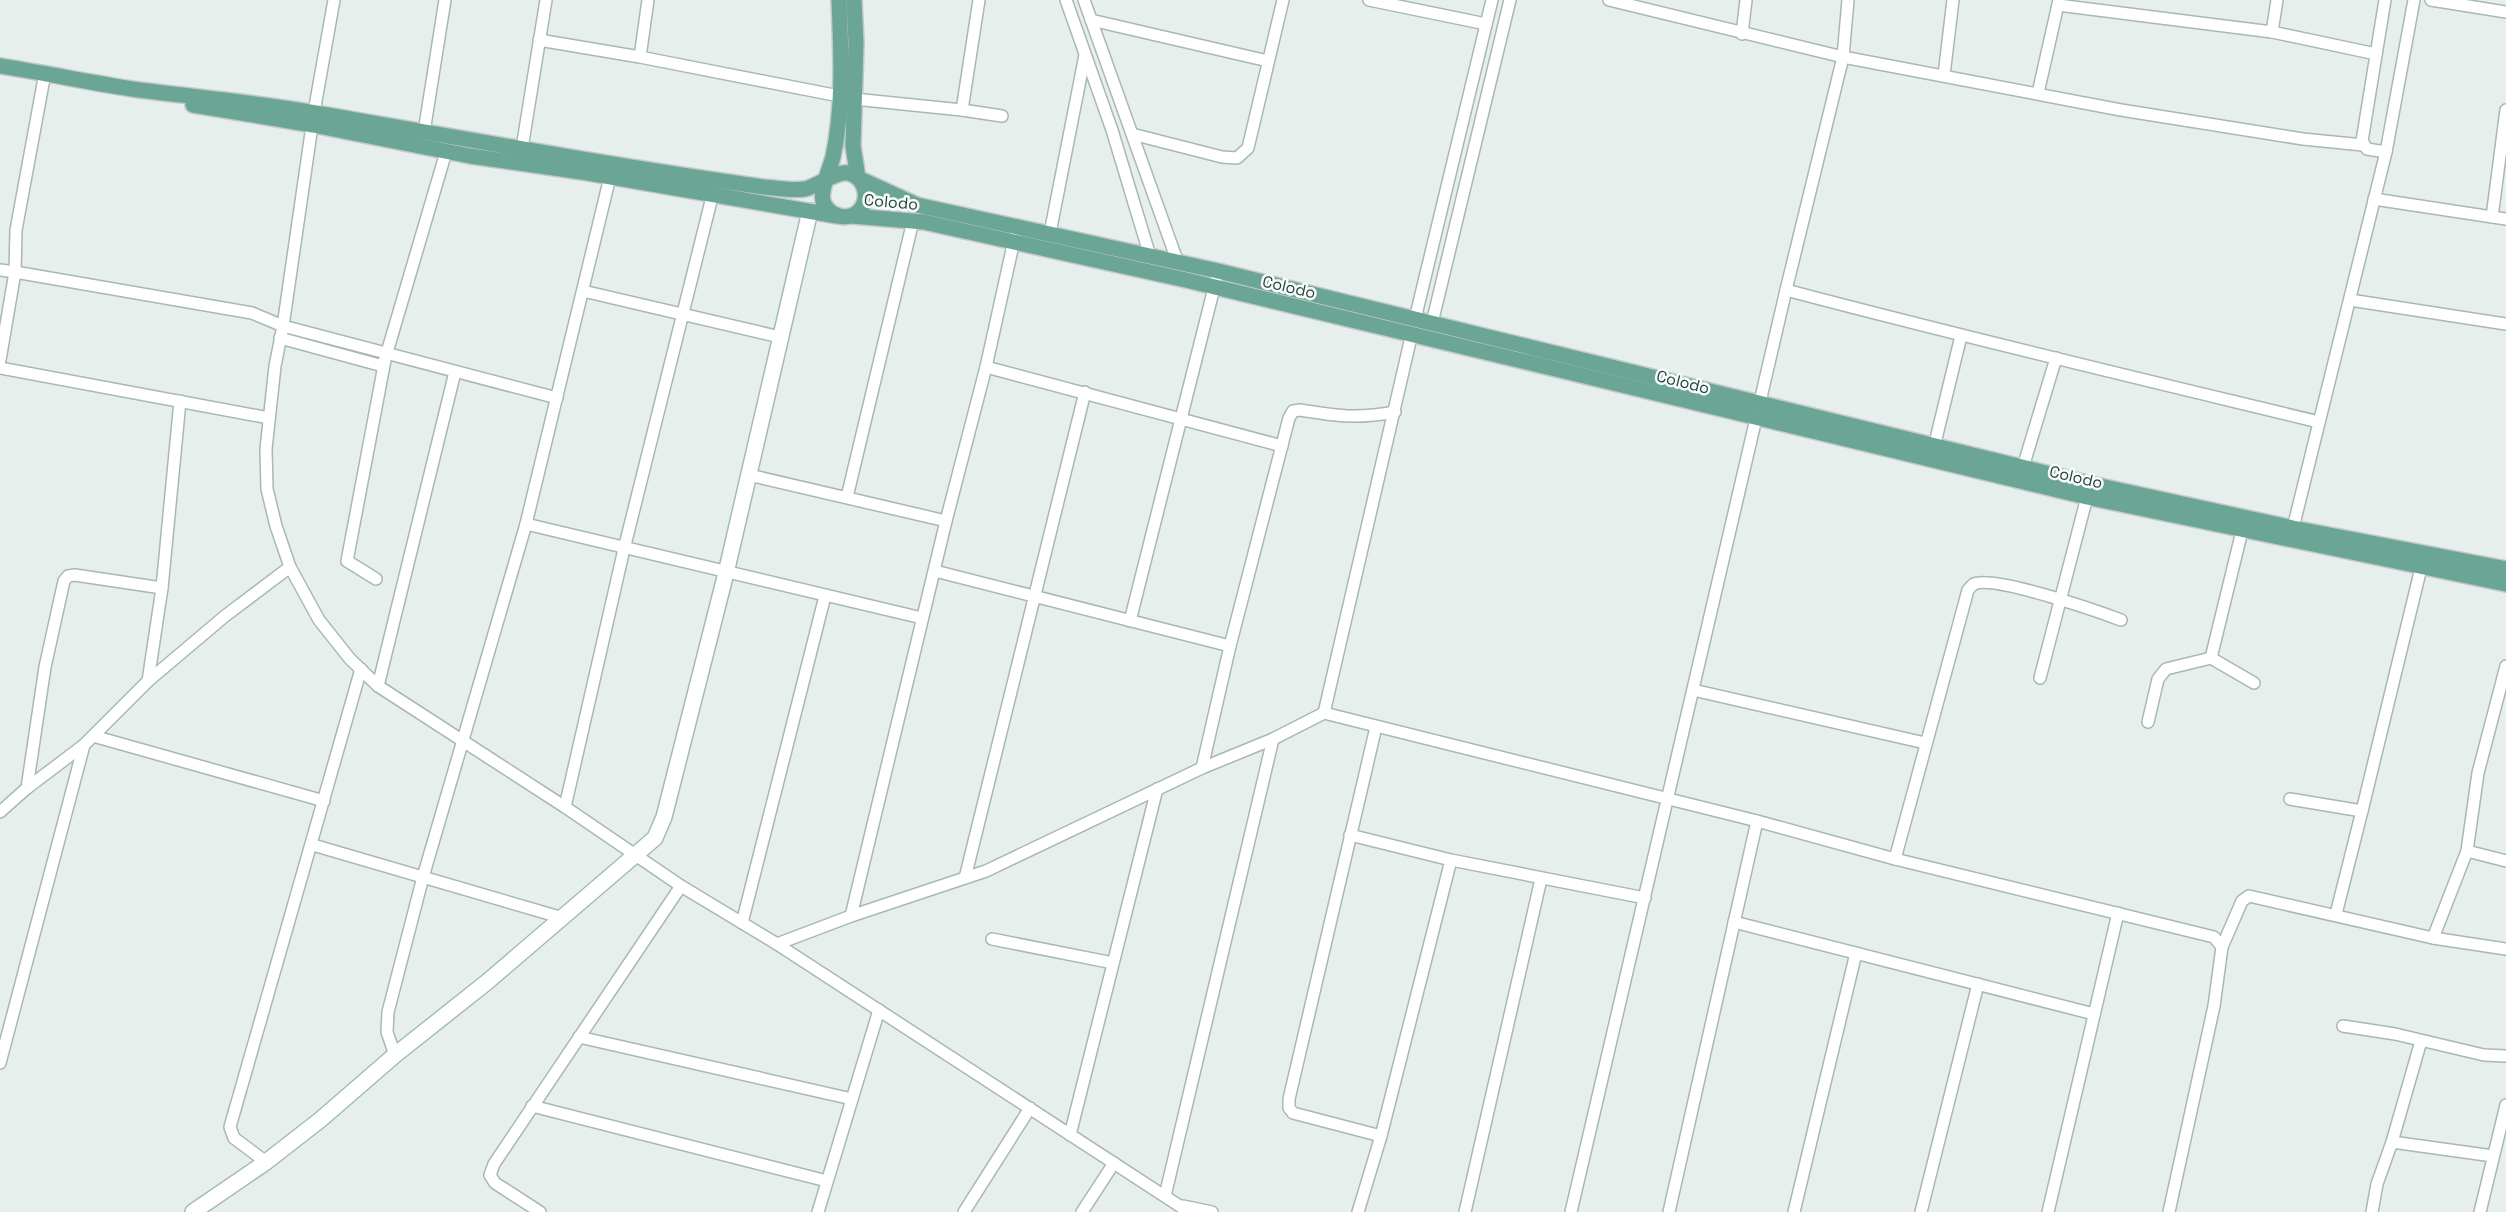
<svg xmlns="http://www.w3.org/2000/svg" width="2506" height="1212" viewBox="0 0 2506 1212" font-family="'Space Grotesk',sans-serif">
	<rect width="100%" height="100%" fill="#e6efeb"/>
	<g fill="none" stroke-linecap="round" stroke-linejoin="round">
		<g stroke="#a8b8b2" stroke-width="14">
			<g id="street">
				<path d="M334,0l-20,112 -31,214 -8,40 -9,83 1,40 9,37 14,41 29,53 31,39 28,27 187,121 116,79 96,58 412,268"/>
				<path d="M1066,0l46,130 38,126"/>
				<path d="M1084,0l94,263"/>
				<path d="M1369,0l117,24"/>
				<path d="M1609,0l234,57 278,53 182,29 60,6"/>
				<path d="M2385,0l-23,141 5,8 19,3"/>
				<path d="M2431,0l75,12"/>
				<path d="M2058,5l214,27 104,22"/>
				<path d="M1091,20l177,41"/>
				<path d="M2272,32l5,-32"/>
				<path d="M1742,34l4,-34"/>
				<path d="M539,40l101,17 199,39"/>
				<path d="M640,57l8,-57"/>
				<path d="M1944,75l9,-75"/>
				<path d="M2038,93l21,-93"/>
				<path d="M854,99l108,11 40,6"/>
				<path d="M962,110l17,-110"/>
				<path d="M424,132l21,-132"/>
				<path d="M1132,134l90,23 15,1 11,-10 35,-148"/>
				<path d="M522,148l24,-148"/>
				<path d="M2374,199l132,20"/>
				<path d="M2492,217l14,-107"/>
				<path d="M1050,233l35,-178"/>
				<path d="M0,270l15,2 1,-42 29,-157"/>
				<path d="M1786,290c177,47 355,89 533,132"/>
				<path d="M583,291l197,46"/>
				<path d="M2350,300l156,24"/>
				<path d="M1415,319l77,-319"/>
				<path d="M1432,323l78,-323"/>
				<path d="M280,338l103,28 63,-214"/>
				<path d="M0,360l15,-88 237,41 31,13 274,72"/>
				<path d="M986,367l296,79"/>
				<path d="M0,368l269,50"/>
				<path d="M1934,447l27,-111"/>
				<path d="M2023,467l33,-109"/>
				<path d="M749,475l197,46"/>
				<path d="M847,497l66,-276"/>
				<path d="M526,524l396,94"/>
				<path d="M2293,528l93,-376 28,-152"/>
				<path d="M2242,531l-31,127 43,25"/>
				<path d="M935,571l295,75"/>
				<path d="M376,579l-29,-18 38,-201"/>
				<path d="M1130,621l86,-341"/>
				<path d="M2506,666l-28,107 -11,78 39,10"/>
				<path d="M2040,678l47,-181"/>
				<path d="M148,681l14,-93 18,-187"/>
				<path d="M378,686l77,-314"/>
				<path d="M1693,690l232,53"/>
				<path d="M1324,713l88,-380"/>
				<path d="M2148,722l10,-43 8,-10 45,-11"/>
				<path d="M1376,727l-87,372v9l4,5 88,23"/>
				<path d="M93,736l231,65"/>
				<path d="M1202,768l28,-122 59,-228 4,-7 7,-1c37,6 57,9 95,2"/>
				<path d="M27,788l18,-121 19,-86 4,-5 7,-1 87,13"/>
				<path d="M2290,799l72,12 -26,103"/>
				<path d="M565,807l59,-258 89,-356"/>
				<path d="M2362,811l59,-243"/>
				<path d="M0,812l27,-24 57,-43 64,-64 77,-65 65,-49"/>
				<path d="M1350,835l101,25 194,38"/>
				<path d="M313,845l250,73"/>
				<path d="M1895,859l73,-269c2,-2 4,-5 6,-6 20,-9 123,27 147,36"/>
				<path d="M965,878l120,-486"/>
				<path d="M851,916l95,-395 40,-154 31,-140"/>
				<path d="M1734,922l360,92"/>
				<path d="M742,923l83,-327"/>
				<path d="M2433,938l34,-87"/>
				<path d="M992,939l121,24"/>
				<path d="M777,944l74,-28 135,-45 216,-103 71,-29 51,-26 433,108 138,38 319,78 8,10"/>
				<path d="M2343,1026l52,8 89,21 22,1"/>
				<path d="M579,1037l273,62"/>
				<path d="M395,1055l-8,-23 1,-20 35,-135 103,-353 84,-347"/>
				<path d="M0,1063l84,-318"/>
				<path d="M532,1106l295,75"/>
				<path d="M1070,1135l87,-346"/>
				<path d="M2392,1142l29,-101"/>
				<path d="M266,1162l-32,-24 -4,-11 131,-458"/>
				<path d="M1165,1196l108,-457"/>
				<path d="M1183,1206l29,6"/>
				<path d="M540,1212l-45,-29 -5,-8 4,-11 187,-278"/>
				<path d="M818,1212l61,-202"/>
				<path d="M964,1212l66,-104"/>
				<path d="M1082,1212l32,-49"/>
				<path d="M1358,1212l23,-76 70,-276"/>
				<path d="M1465,1212l76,-333"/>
				<path d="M1571,1212l215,-922 57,-233 5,-57"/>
				<path d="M1669,1212l88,-391"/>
				<path d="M1794,1212l62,-259"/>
				<path d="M1921,1212l57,-228"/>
				<path d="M2048,1212l70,-299"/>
				<path d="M2169,1212l45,-206 8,-59 20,-46 7,-5 184,42 73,11"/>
				<path d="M2372,1212l5,-28 15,-42 101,14"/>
				<path d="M2480,1212l26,-107"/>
			</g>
		</g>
		<g stroke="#a4bbb3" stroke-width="18">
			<path id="secondary" d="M193,1212l73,-50 54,-42 75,-65 92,-73 168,-144 9,-21 62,-244 84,-362"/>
		</g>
		<g stroke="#c2cac8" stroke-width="18">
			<g id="primary">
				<path d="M854,0l2,43 -3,103 5,32 59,27 301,66 873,213 202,44 213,41"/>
				<path d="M0,66c44,7 88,16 132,23 61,8 123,13 184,24 149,26 298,53 448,74 14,1 27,4 41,2 13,-3 31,-18 43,-16 16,3 23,24 12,37 -11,12 -32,7 -37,-9 -3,-10 7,-33 10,-44 11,-51 8,-106 6,-157"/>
				<path d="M193,105l120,20 157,31 112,16 255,44"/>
				<path d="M852,216l72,6 262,58 901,217 419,87"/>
			</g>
		</g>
		<use href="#street" stroke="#fff" stroke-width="11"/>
		<use href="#secondary" stroke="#fff" stroke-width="15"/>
		<use href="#primary" stroke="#6aa596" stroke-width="15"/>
	</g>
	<g text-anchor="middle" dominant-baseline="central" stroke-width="5" stroke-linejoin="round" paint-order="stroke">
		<g font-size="16" fill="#24423a" stroke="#f7fbf9">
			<text transform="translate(891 202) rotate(5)">Colodo</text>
			<text transform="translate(1289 287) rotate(13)">Colodo</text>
			<text transform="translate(1683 382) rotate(14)">Colodo</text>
			<text transform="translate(2076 477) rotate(13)">Colodo</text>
		</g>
	</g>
</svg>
